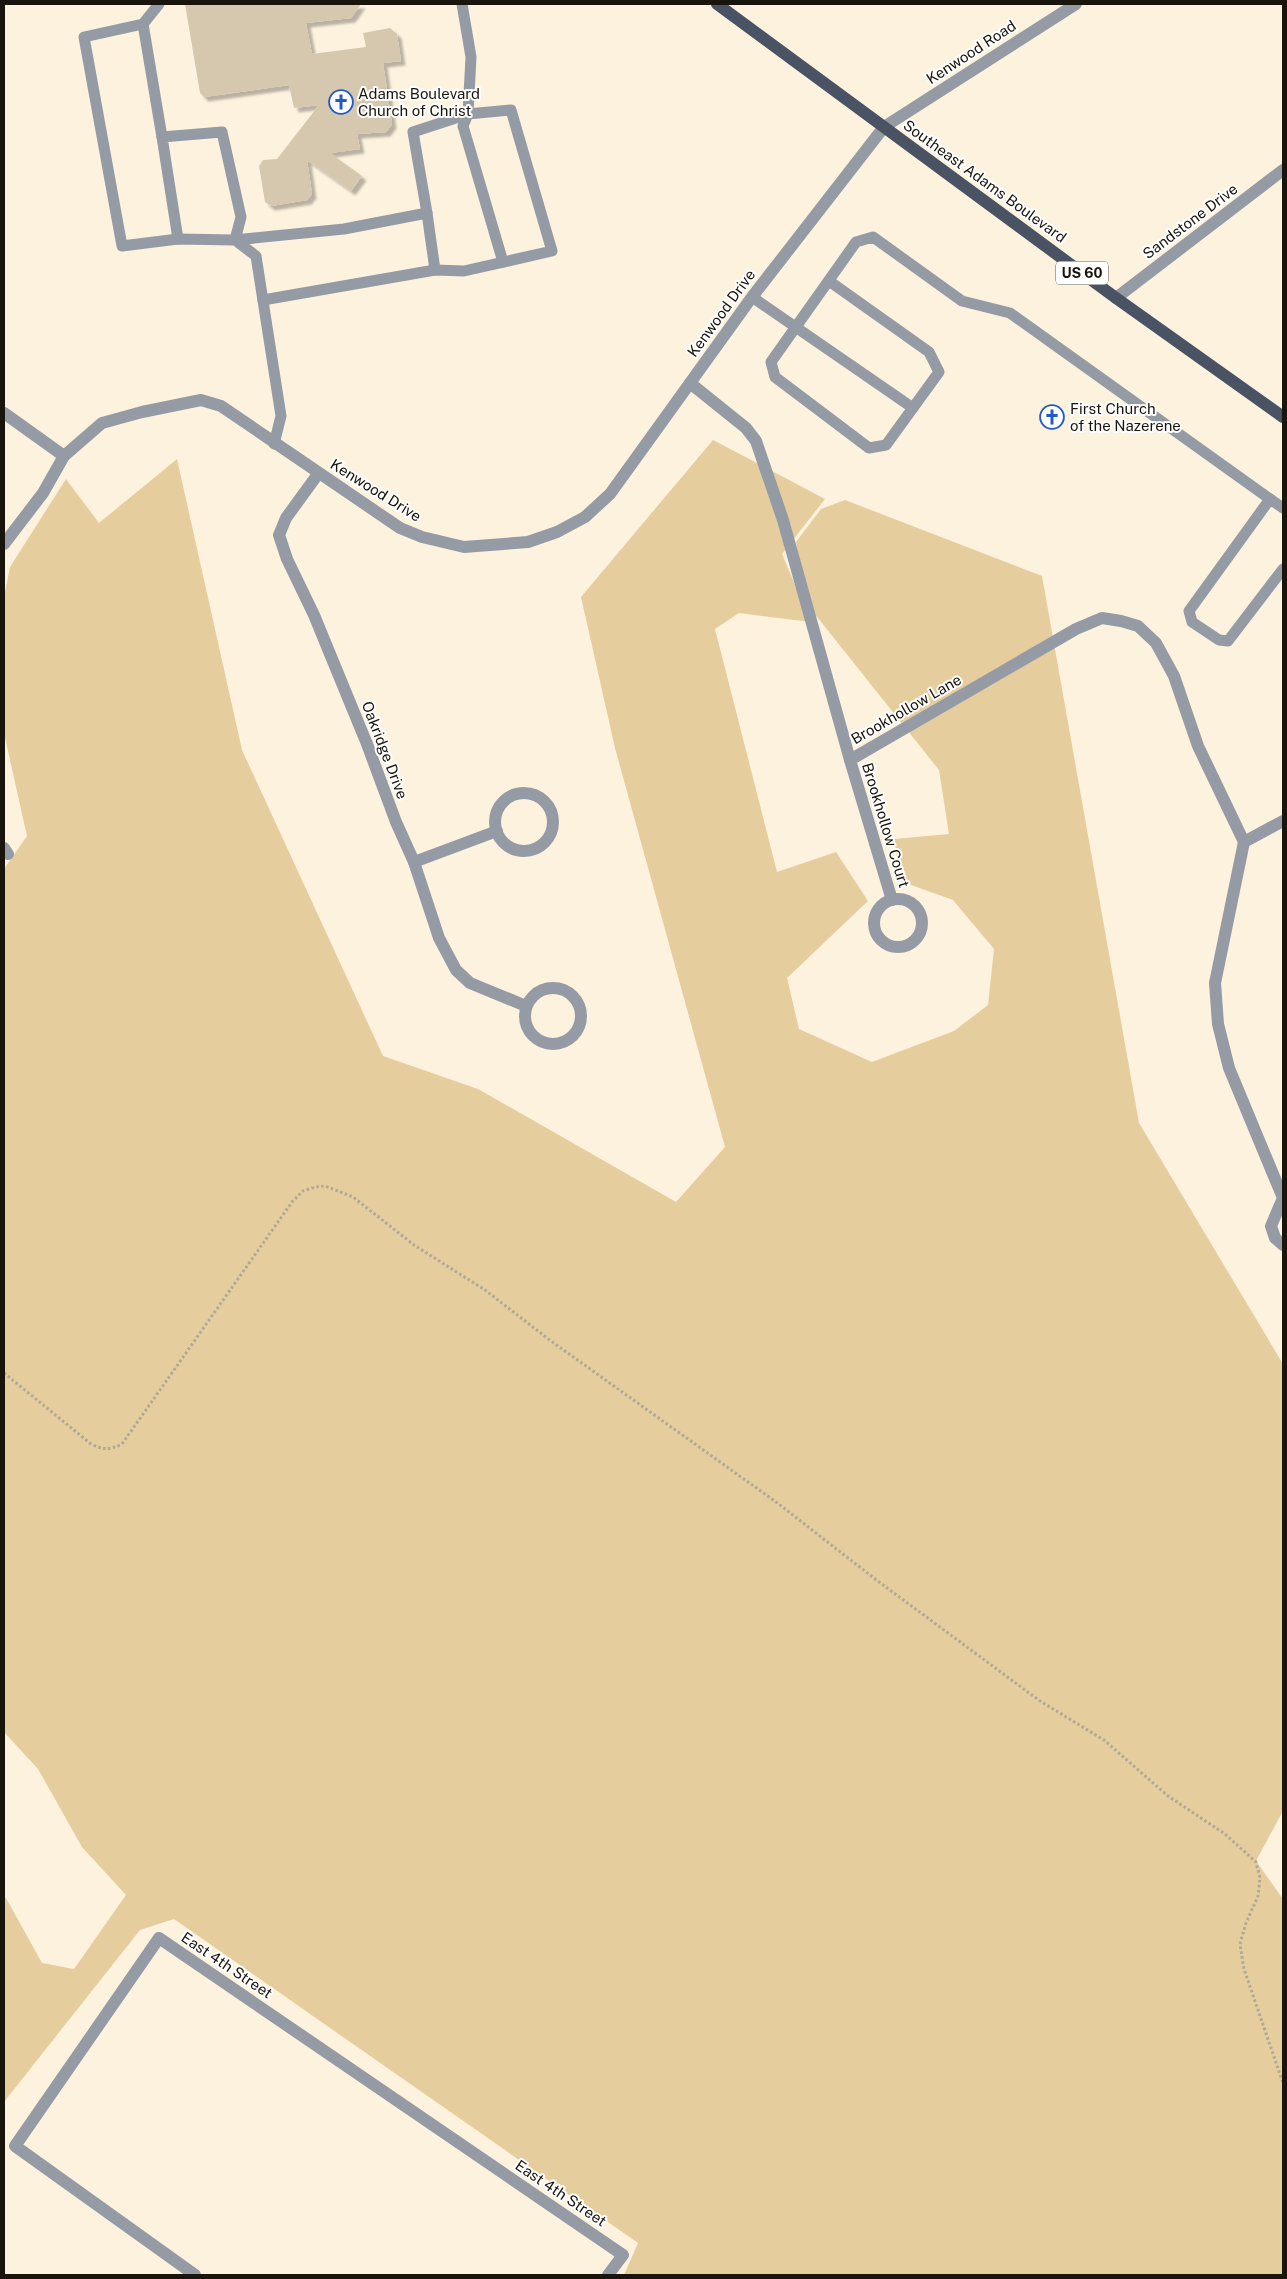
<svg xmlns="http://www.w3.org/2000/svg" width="1287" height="2279" viewBox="0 0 1287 2279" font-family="'Public Sans',sans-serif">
	<defs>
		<filter id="shadow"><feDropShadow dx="4.5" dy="4.5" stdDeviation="1" flood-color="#0004"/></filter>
	</defs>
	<rect width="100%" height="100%" fill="#fdf2de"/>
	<path fill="#e6cd9d" d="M713,440l112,59 -43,55 29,68 -72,-9 -24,16 62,243 59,-20 32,49 -81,77 12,51 73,33 82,-31 34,-26 6,-56 -41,-49 -53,-19 -6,-42 55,-5 -10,-64 -133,-167 -10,-61 25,-33 24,-9 197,76 97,547 144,241v447l-27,50 27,38v376h-659l14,-32 -464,-324 -34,11 -136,172v-204h2l36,65 32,6 52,-74 -44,-48 -44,-78 -34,-37v-863l23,-33 -23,-103v-136l6,-30 56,-88 33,44 78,-64 65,291 141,306 95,33 198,113 49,-55 -110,-399 -34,-151z"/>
	<path fill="#d5c8af" filter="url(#shadow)" d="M185,4h176l-10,14 -45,5 6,31 54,-7 -3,-14 27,-5 7,6 4,27 -18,2 9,61 -6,8 -29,2 3,15 -30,4 32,23 -11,15 -44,-31 5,34 -5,6 -36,6 -6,-4 -6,-36 4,-6 14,-1 42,-54 -25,3 -5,-23 -85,12 -4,-4z"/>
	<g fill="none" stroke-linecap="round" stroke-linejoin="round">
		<path stroke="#b0a797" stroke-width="3" stroke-dasharray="2.5 2.5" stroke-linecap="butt" d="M4,1373l87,71c12,6 19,6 31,0l170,-242 11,-11 12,-4 10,-1 28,11 61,48 71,45 66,51 225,161 103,80 161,119 64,39 64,56 57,38 31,28 4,16 -2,18 -12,27 -6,21 4,25 39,114"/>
		<g stroke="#959ba5" stroke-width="11">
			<path d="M159,4l-16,20 -59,13 38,209 56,-7 57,1 21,16 25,160 -7,28"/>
			<path d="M143,24l19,113"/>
			<path d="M468,114l-5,12 40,136"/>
			<path d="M427,213l8,57"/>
			<path d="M178,239l-16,-102 60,-5 19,85 -6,23 109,-11 83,-16 -14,-81 55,-18"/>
			<path d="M829,281l100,71 10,20 -53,73 -17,3 -94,-71 -4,-15 85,-120 17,-5 89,64 48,12 260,186"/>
			<path d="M752,297l161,111"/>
			<path d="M263,300l172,-30 29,1 88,-20 -41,-141 -43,4 3,-57 -9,-53"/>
			<path d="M1283,508l-13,-9 -81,112 3,11 27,18 9,1 55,-72"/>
		</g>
		<g stroke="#959ba5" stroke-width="12">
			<path d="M1116,298l167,-128"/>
			<path d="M690,383l56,45 10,13 27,79 67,240 42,140"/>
			<path d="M4,413l60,43"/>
			<path d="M318,474l-32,44 -7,17 8,24 27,56 53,129 29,78 18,40 25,76 17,32 14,13 56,23"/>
			<path d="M4,544l39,-51 21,-37 38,-33 40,-11 59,-12 20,6 179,122 22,9 42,10 64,-5 29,-10 28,-15 25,-23 142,-197 132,-170 192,-123"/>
			<path d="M850,760l226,-131 26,-11 19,3 17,5 18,17 18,33 24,70 46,96"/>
			<circle cx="524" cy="822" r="29"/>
			<path d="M1283,821l-39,21 -29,141 3,41 11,44 54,130 -12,28 4,12 8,7"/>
			<path d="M4,848l4,6"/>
			<path d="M414,862l83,-31"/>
			<circle cx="898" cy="923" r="24"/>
			<circle cx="553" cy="1016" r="28"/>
			<path d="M195,2275l-180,-129 144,-208 464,317 -15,20"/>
		</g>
		<path stroke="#4a5364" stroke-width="12" d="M717,4l399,294 167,119"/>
	</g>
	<defs>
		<g id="church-ring" transform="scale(1.25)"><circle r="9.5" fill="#fff" stroke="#245ac7" stroke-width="1.5"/><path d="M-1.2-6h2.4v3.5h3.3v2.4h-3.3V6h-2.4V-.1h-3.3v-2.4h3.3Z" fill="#245ac7"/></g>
	</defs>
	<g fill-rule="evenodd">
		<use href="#church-ring" x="341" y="102"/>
		<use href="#church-ring" x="1052" y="417"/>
	</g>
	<g text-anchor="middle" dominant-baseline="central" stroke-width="4" stroke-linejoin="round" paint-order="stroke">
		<rect fill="#fff" stroke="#5f5b55" stroke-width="1" x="1056" y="261.5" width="52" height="23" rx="4"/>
		<g font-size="14" font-weight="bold" fill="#1a150c">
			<text x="1082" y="273">US 60</text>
		</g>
		<g font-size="15" fill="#1a150c" stroke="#fff">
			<text transform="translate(971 52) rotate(-33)">Kenwood Road</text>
			<text transform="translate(985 181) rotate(36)">Southeast Adams Boulevard</text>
			<text transform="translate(1190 221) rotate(-37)">Sandstone Drive</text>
			<text transform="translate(721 313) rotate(-54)">Kenwood Drive</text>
			<text transform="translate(376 490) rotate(32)">Kenwood Drive</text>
			<text transform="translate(906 709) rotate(-30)">Brookhollow Lane</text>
			<text transform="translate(385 750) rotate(69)">Oakridge Drive</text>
			<text transform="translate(886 825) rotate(73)">Brookhollow Court</text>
			<text transform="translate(227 1965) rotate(34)">East 4th Street</text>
			<text transform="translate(561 2193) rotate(34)">East 4th Street</text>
		</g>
		<g font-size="15" fill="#1a150c" stroke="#fff" text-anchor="start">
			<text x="358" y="93">Adams Boulevard<tspan x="358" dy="17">Church of Christ</tspan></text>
			<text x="1070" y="408">First Church<tspan x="1070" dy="17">of the Nazerene</tspan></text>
		</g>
	</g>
	<rect width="1287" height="2279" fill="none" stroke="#1a150c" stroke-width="10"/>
</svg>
